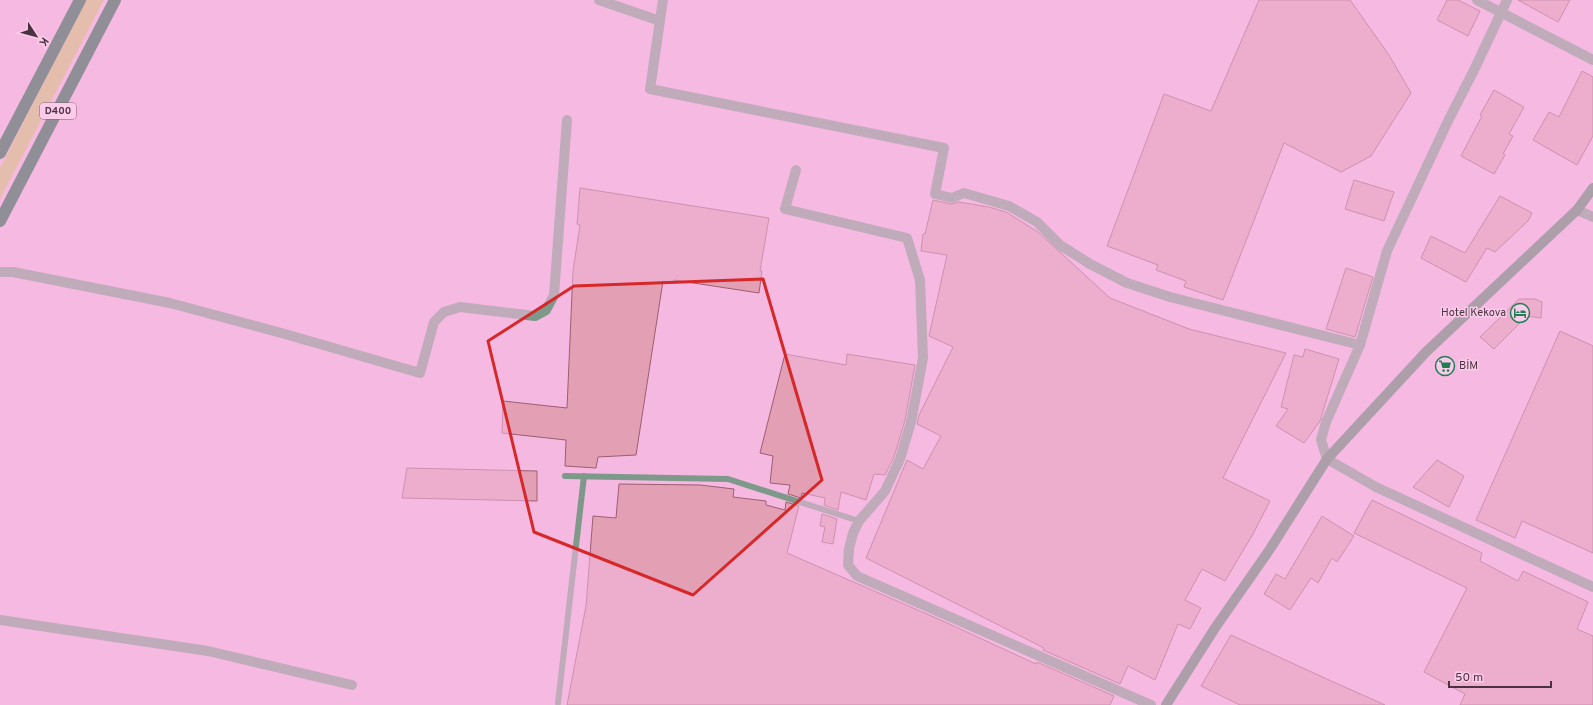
<svg xmlns="http://www.w3.org/2000/svg" width="1593" height="705" viewBox="0 0 1593 705" font-family="Overpass,sans-serif">
	<rect width="100%" height="100%" fill="#f5b9e1"/>
	<path fill="#d1c26c" d="M86,0h18l-104,199v-31z"/>
	<g fill="#e39fb4" stroke="#9c5e72">
		<path d="M1259,0h91l39,55 22,38 -40,63 -30,16 -57,-29 -61,157 -39,-13 2,-6 -30,-11 2,-5 -51,-19 57,-152 47,17z"/>
		<path d="M1447,0h11l22,11 -12,25 -31,-16z"/>
		<path d="M1518,0h52l-12,22z"/>
		<path d="M1582,71l11,6v59l-16,29 -44,-25 16,-28 10,5z"/>
		<path d="M1494,90l30,17 -15,27 4,2 -10,18 2,1 -11,19 -33,-18 21,-40 -2,-1z"/>
		<path d="M1354,180l40,12 -10,29 -39,-12z"/>
		<path d="M580,188l189,30 -9,53h2l-3,22 -85,-13v3l-11,-2 -27,174 -38,2 -2,11 -31,-2 1,-26 -64,-7 1,-32 64,7 6,-137 7,-46 -3,-1z"/>
		<path d="M1500,196l32,17 -4,8 -33,31 -8,-4 -21,34 -45,-24 10,-22 34,17z"/>
		<path d="M933,200l18,4 8,-2 30,5 17,5 32,20 72,66 79,31 97,24 -63,125 47,23 -17,33 -28,47 -23,-12 -17,31 16,8 -11,21 -12,-5 -23,56 -27,-14 -8,18 -77,-34 1,-2 -178,-90 41,-98 16,9 18,-33 -24,-12 2,-9 34,-68 -24,-11 18,-81 -26,-4 2,-17h2z"/>
		<path d="M1346,268l27,9 -18,60 -29,-8z"/>
		<path d="M1519,299h16l7,3 -1,16 -14,-2 -33,33 -14,-12z"/>
		<path d="M1560,331l33,15v207l-71,-32 -7,17 -39,-18z"/>
		<path d="M1305,349l34,10 -19,62 -16,22 -28,-17 12,-17 -7,-2 13,-52 9,2z"/>
		<path d="M785,354l61,11 1,-11 68,11 -10,55 -11,37 -9,18 -11,-1 -8,26 -25,-8 -3,18 -14,-5 1,-7 -23,-5 -1,5 -13,-4 2,-9 -20,-2 3,-27 -13,-3z"/>
		<path d="M1437,460l27,16 -15,31 -36,-20z"/>
		<path d="M407,468l130,3v30l-135,-3z"/>
		<path d="M619,484l81,1 34,4 -1,8 33,4v4l19,5 1,-8 13,4 -12,47 156,68 93,43 1,-2 77,34 -4,9h-543l19,-99 7,-90 23,2z"/>
		<path d="M1372,500l110,53 -2,8 38,20 5,-10 65,31 -11,27 16,7v69h-133l5,-11 -41,-22 43,-84 -113,-55z"/>
		<path d="M822,514l15,5 -4,25 -11,-2 3,-15 -5,-1z"/>
		<path d="M1322,516l32,20 -17,26 -5,-4 -14,25 -7,-5 -21,32 -26,-16 12,-20 9,5z"/>
		<path d="M1231,635l98,45 56,25h-145l-39,-19z"/>
	</g>
	<g fill="none" stroke-linecap="round" stroke-linejoin="round">
		<g stroke="#7e9989" stroke-width="6">
			<path d="M565,476l163,3 131,42"/>
			<path d="M558,703l26,-227"/>
		</g>
		<g stroke="#7e9989" stroke-width="10">
			<path d="M599,0l61,21"/>
			<path d="M663,0l-13,89 294,59 -9,46 17,4 12,-5 45,13 28,16 23,23 30,19 37,19 43,14 190,48"/>
			<path d="M1477,0l116,60"/>
			<path d="M1507,0l-32,68 -27,53 -61,130 -27,94 -34,77 -5,18 6,19 49,28 217,100"/>
			<path d="M796,170l-11,39 122,29 13,42 3,78 -12,64 -11,37 -15,32 -26,30 -6,12 -4,16 -1,16 9,11 294,129"/>
			<path d="M1577,210l16,7"/>
			<path d="M0,272h13l157,31 115,31 135,39 14,-51 10,-10 16,-5 75,9 11,-6 8,-15 13,-175"/>
			<path d="M0,620l208,31 144,34"/>
		</g>
		<path stroke="#557e67" stroke-width="10" d="M1166,705l49,-77 55,-79 57,-90 99,-107 151,-142 16,-22"/>
		<g stroke="#145a3b" stroke-width="12">
			<path d="M0,153l80,-153"/>
			<path d="M0,221l115,-221"/>
		</g>
	</g>
	<path d="M0 0H1593V705H0ZM763,279l59,201 -129,115 -159,-63 -46,-191 86,-55z" fill="#f5b9e1" fill-opacity=".55" fill-rule="evenodd"/>
	<path fill="none" stroke="#d62828" stroke-width="3" stroke-linejoin="round" d="M763,279l59,201 -129,115 -159,-63 -46,-191 86,-55z"/>
	<defs>
		<g id="hotel-ring" transform="scale(1)"><circle r="9.5" fill="#fbcbea" stroke="#207e54" stroke-width="1.5"/><path d="M-6-4.5h1.5V1H6V5H4.5V3h-9V5H-6ZM-4 0a1.8 1.8 0 1 1 3.6 0ZM.5 0V-2.5h3Q6-2.5 6 0Z" fill="#207e54"/></g>
		<g id="supermarket-ring" transform="scale(1)"><circle r="9.5" fill="#fbcbea" stroke="#207e54" stroke-width="1.5"/><path d="M-6-5.5h2.5l.6 2H6L4.5 2H-2.5L-4.4-4H-6ZM-1.5 3.2a1.3 1.3 0 1 0 .1 0ZM3 3.2a1.3 1.3 0 1 0 .1 0Z" fill="#207e54"/></g>
	</defs>
	<g fill-rule="evenodd">
		<use href="#hotel-ring" x="1520" y="313"/>
		<use href="#supermarket-ring" x="1445" y="366"/>
	</g>
	<g text-anchor="middle" dominant-baseline="central" stroke-width="3" stroke-linejoin="round" paint-order="stroke">
		<rect fill="#fbcbea" stroke="#7f6074" stroke-width="1" x="40" y="103" width="36" height="16" rx="3"/>
		<g font-size="10" font-weight="bold" fill="#4a3242">
			<text x="58" y="111">D400</text>
		</g>
		<g font-size="11" fill="#4a3242" stroke="#fbcbea" text-anchor="end">
			<text x="1506" y="313">Hotel Kekova</text>
			<text x="1459" y="366" text-anchor="start">BİM</text>
		</g>
	</g>
	<g transform="translate(36 36) rotate(126)" stroke="#fbcbea" stroke-width="3" paint-order="stroke">
	<path d="M0-3L7 15L0 10L-7 15Z" fill="#4a3242"/>
	<text y="-6" font-size="11" font-weight="bold" text-anchor="middle" fill="#4a3242">K</text>
	</g>
	<path d="M1449 681v6h102v-6" fill="none" stroke="#4a3242" stroke-width="2"/>
	<text x="1455" y="681" font-size="12" fill="#4a3242" stroke="#fbcbea" stroke-width="3" paint-order="stroke">50 m</text>
</svg>
